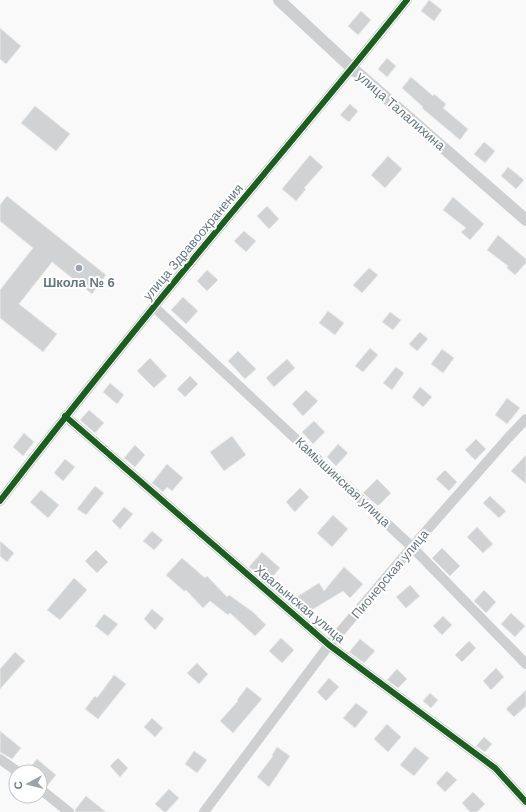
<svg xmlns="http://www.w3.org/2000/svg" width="526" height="812" viewBox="0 0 526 812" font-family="Arial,sans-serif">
	<rect width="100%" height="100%" fill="#f9f9f9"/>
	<g fill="#d0d2d3" stroke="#e8e8e8">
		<path d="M429,0l13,10 -8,11 -13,-10z"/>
		<path d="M361,11l10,9 -13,15 -10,-9z"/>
		<path d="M0,28l21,18 -15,18 -6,-5z"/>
		<path d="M387,58l9,8 -9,11 -9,-8z"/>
		<path d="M411,77l22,19 1,-2 12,10 -3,4 25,21 -8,11 -38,-32 1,-1 -21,-19z"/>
		<path d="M350,104l8,7 -9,11 -9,-7z"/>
		<path d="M35,106l35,28 -14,17 -35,-28z"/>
		<path d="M484,142l11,9 -10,12 -11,-9z"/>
		<path d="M310,155l13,12 -19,21 2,1 -10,12 -14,-12z"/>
		<path d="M388,156l14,13 -17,19 -14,-13z"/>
		<path d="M508,167l16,13 -8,9 -15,-13z"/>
		<path d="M7,196l99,79 -14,19 -40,-32 -33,42 38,30 -14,18 -43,-34v-28l33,-42 -33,-27v-16z"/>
		<path d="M453,197l31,27 -14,16 -9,-8 5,-4 -23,-18z"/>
		<path d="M267,206l12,13 -10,10 -12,-13z"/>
		<path d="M244,231l12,10 -10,11 -12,-11z"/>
		<path d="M498,235l28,24v4l-11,12 -8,-7 1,-2 -21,-16z"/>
		<path d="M369,268l9,7 -16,18 -9,-8z"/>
		<path d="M207,270l11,10 -11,11 -10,-10z"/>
		<path d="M183,297l15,14 -12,13 -15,-14z"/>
		<path d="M328,311l16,12 -9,12 -16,-12z"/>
		<path d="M390,312l11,8 -8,10 -11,-8z"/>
		<path d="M420,332l8,7 -11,12 -8,-7z"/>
		<path d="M370,348l8,7 -15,17 -8,-6z"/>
		<path d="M442,349l12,9 -11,15 -12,-9z"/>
		<path d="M238,351l18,18 -11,10 -17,-18z"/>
		<path d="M150,358l17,18 -13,12 -17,-17z"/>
		<path d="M287,359l8,9 -21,19 -8,-9z"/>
		<path d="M396,367l8,6 -12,17 -9,-7z"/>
		<path d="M190,376l8,8 -13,13 -8,-8z"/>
		<path d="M110,383l14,12 -7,9 -14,-12z"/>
		<path d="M420,387l12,10 -9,10 -11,-10z"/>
		<path d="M306,390l12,11 -15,15 -11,-12z"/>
		<path d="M507,398l13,10 -13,16 -12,-9z"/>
		<path d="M89,410l15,13 -9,10 -15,-13z"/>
		<path d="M314,421l11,11 -12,12 -11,-12z"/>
		<path d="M24,433l10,9 -11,14 -10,-9z"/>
		<path d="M232,436l14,19 -22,16 -14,-19z"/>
		<path d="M476,439l10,10 -11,11 -10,-10z"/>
		<path d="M338,444l10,9 -12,13 -9,-9z"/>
		<path d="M135,445l10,10 -10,12 -11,-9z"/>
		<path d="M526,455v29l-15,-13z"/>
		<path d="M65,459l10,8 -12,14 -9,-8z"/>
		<path d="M167,464l16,14 -11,13 -5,-4 -4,5 -11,-9z"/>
		<path d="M445,470l12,12 -8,9 -13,-12z"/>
		<path d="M377,479l14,14 -13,13 -15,-13z"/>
		<path d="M95,486l9,7 -18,22 -9,-6z"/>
		<path d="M300,488l9,9 -14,15 -9,-10z"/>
		<path d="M41,490l18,15 -11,13 -18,-16z"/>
		<path d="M490,496l16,15 -7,7 -16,-15z"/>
		<path d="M124,507l9,7 -13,15 -8,-8z"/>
		<path d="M333,515l15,14 -16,18 -15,-14z"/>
		<path d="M477,527l16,17 -10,9 -16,-16z"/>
		<path d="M152,531l11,9 -9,10 -11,-9z"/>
		<path d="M0,541l14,12 -7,9 -7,-6z"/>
		<path d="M442,548l18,18 -10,10 -18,-18z"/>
		<path d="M96,550l12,12 -11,11 -12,-12z"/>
		<path d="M262,552l18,16 -13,15 -18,-16z"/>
		<path d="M182,558l23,20 2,-2 20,21 2,-2 24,17 13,13 -11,11 -25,-23 -2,2 -18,-14 -7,7 -17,-18 -2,1 -18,-16z"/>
		<path d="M344,567l19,17 -13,14 -7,-7 -38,23 -10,-16 24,-15 5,8z"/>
		<path d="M74,578l13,12 -27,30 -13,-10z"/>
		<path d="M410,585l10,11 -14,12 -10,-11z"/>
		<path d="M484,590l12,12 -10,11 -12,-12z"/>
		<path d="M152,609l12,10 -9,11 -11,-11z"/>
		<path d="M511,613l14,13 -10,11 -14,-13z"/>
		<path d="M104,614l14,10 -10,12 -13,-10z"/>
		<path d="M443,616l9,9 -10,10 -9,-9z"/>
		<path d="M281,638l13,12 -12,13 -13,-12z"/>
		<path d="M360,639l15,12 -11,12 -15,-11z"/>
		<path d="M469,641l7,7 -14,14 -7,-7z"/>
		<path d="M15,652l10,9 -25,28v-20z"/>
		<path d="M197,663l11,11 -9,10 -12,-11z"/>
		<path d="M496,668l8,9 -13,13 -8,-9z"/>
		<path d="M397,669l10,10 -9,9 -11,-8z"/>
		<path d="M114,675l12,9 -28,35 -13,-10 10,-13 2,2z"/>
		<path d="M329,678l10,9 -13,14 -9,-9z"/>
		<path d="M247,687l15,12 -29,34 -13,-12 18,-20 -1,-1z"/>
		<path d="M526,690v16l-12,11 -8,-8z"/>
		<path d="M430,693l8,7 -7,8 -8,-7z"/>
		<path d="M356,703l12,9 -13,16 -12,-10z"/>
		<path d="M152,718l11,10 -8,9 -11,-10z"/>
		<path d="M387,724l14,13 -13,15 -14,-13z"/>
		<path d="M0,731l21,17 -9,11 -12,-7z"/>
		<path d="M484,737l8,7 -7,8 -9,-6z"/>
		<path d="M277,747l13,9 -21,31 -12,-10 16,-21 -1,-1z"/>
		<path d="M415,747l14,11 -15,18 -14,-11z"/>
		<path d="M194,751l13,9 -10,13 -12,-9z"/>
		<path d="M118,758l10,10 -8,9 -10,-11z"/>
		<path d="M37,759l19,16 -9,11 -7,-4v-10h-14z"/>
		<path d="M447,771l10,9 -12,12 -9,-9z"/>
		<path d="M169,789l10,9 -13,14h-2l-9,-8z"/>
		<path d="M473,792l12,12 -8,8h-7l-8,-9z"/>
		<path d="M86,796l20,16h-31v-2z"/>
	</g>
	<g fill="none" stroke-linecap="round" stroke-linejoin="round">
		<g stroke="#cecfd0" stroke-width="10">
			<path d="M154,307l258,240 114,117"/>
			<path d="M65,416l264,229 166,123 31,34"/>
			<path d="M0,501c50,-65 101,-129 153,-193 84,-103 171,-204 254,-308"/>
			<path d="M0,759l18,13"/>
			<path d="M40,789l29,23"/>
			<path d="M204,812l125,-167 83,-98 96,-109 18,-19"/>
		</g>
		<path stroke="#cecfd0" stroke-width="12" d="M279,0l73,68 174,152"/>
		<g stroke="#fff" stroke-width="8">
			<g id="cycleway">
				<path d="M65,416l264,229 166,123 31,34"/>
				<path d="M0,501c50,-65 101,-129 153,-193 84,-103 171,-204 254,-308"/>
			</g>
		</g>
		<use href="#cycleway" stroke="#1b5e20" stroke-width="6"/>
	</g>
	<circle fill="#99a4ac" stroke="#fff" stroke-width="1.5" cx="79" cy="268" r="4"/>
	<g text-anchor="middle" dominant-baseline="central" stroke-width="4" stroke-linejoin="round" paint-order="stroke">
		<g font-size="13" fill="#657683" stroke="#fff">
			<text transform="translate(401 111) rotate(41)">улица Талалихина</text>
			<text transform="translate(193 242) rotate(-50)">улица Здравоохранения</text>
			<text transform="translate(343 482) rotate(43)">Камышинская улица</text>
			<text transform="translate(390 574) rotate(-50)">Пионерская улица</text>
			<text transform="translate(300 604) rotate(40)">Хвалынская улица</text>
		</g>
		<g font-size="13" font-weight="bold" fill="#657683" stroke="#fff">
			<text x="79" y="282">Школа № 6</text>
		</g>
	</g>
	<g transform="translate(28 784) rotate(263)"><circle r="19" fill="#ffffff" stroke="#c1c8cd"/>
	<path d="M0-3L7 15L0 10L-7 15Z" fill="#99a4ac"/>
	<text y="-6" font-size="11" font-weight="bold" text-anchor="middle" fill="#657683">С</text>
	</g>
</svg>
